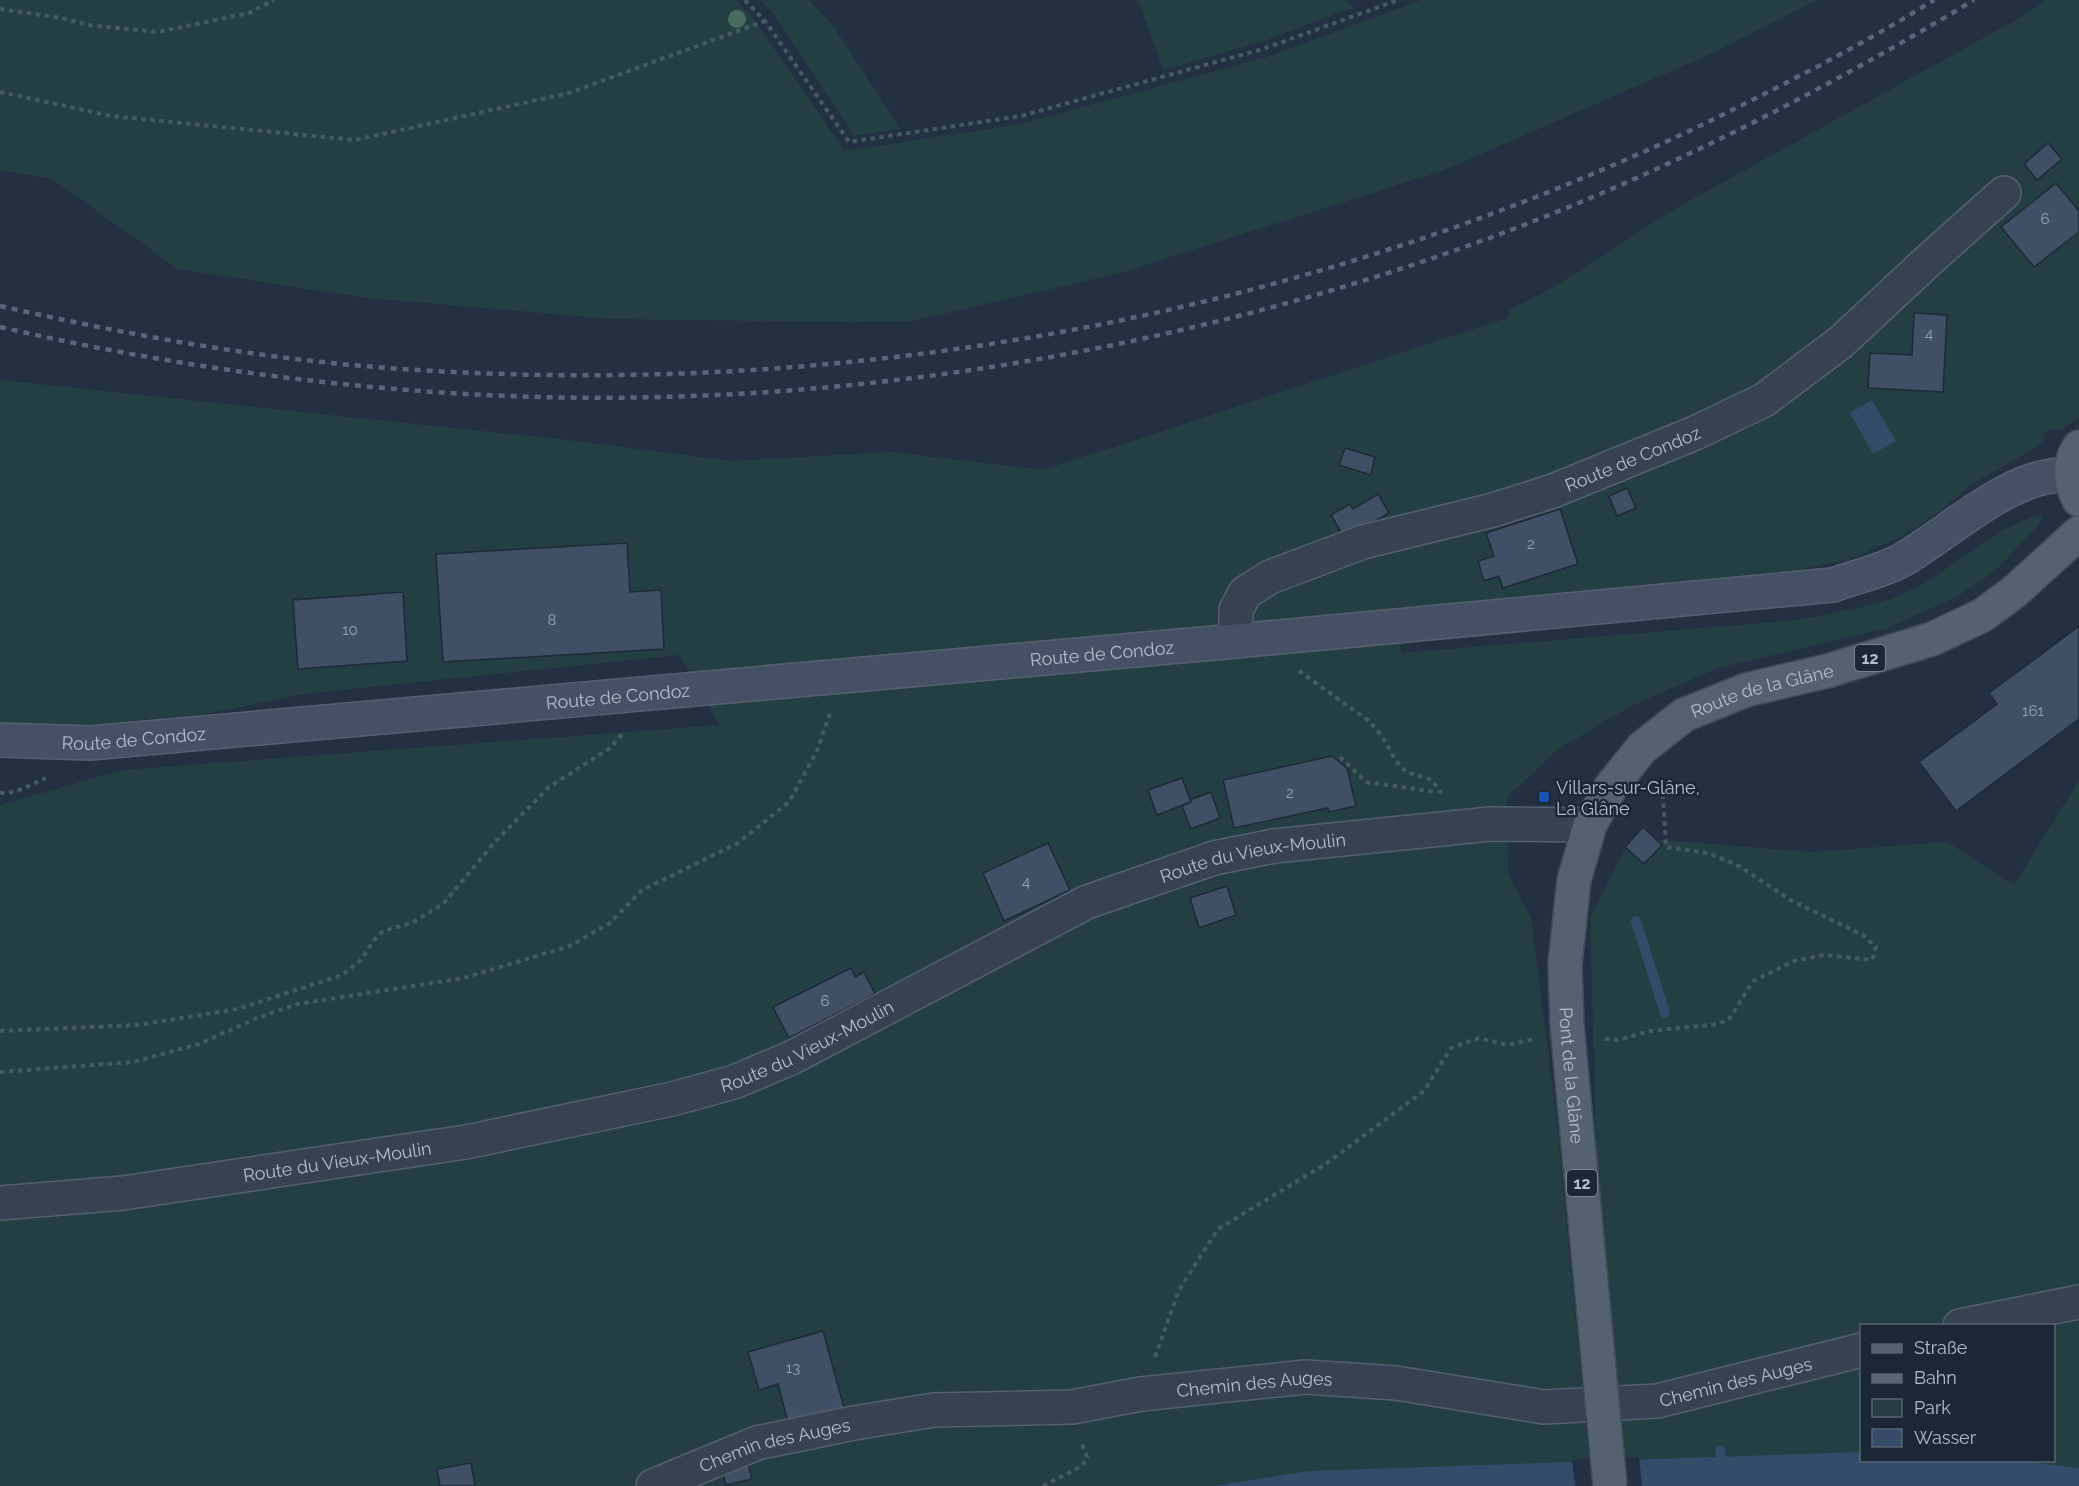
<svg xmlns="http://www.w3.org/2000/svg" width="2079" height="1486" viewBox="0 0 2079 1486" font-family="Raleway,sans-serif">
	<rect width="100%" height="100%" fill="#223042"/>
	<g fill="#243f43" fill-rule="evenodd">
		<path d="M0,0h736l19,21 90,130 176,-27 246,-67 154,-57h396l-104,53 -271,118 -322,102 -208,48 -59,1 -241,-3 -245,-21 -189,-29 -126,-90 -52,-9z"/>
		<path d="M760,0h49l25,27 67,102 -47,7 -81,-123z"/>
		<path d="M1138,0h206l10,7 -90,34 -101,29z"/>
		<path d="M2044,0h35v418l-19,13 -10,-2 -5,3 -2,11 -73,42 -28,25 -41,27 -50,22 -53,11 -398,38 1,45 396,-33c36,-7 74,-12 108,-27 48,-21 82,-64 135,-78l2,3 -4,8 -43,45 -37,25 -70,32 -170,40 -89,39 -72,43 -50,47 1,78 23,42 25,196 32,337 34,-2 -25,-271 -7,-259 33,-65 14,-15 174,14 136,-10 67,43 65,-105v706h-2079v-681l122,-35 597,-45 -40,-70 -376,39 -91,19 -123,12h-89v-345l576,61 156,20 160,-9 151,18 462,-151 6,-4 -2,-5 43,-22 121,-78 350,-194zM1862,1326h192v134h-192z"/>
	</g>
	<g fill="#344b6a">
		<path d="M1872,400l24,41 -23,13 -23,-41z"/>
		<path d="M1861,1452l1,8h153l64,8v18h-865l95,-15z"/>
	</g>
	<path fill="#223042" d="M1639,1457l3,29h-67l-3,-27z"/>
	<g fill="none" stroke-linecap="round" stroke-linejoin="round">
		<g stroke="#344b6a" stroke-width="10">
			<path d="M1636,921l29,92"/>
			<path d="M1720,1451l4,35"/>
		</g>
	</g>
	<g fill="#405064" stroke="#1d2938" stroke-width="1.5">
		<path d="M2048,143l14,16 -25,21 -13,-16z"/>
		<path d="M2056,183l23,28v21l-45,35 -33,-40z"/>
		<path d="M1914,313l33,2 -4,77 -75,-4 2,-35 42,2z"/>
		<path d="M1345,448l30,9 -4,18 -32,-10z"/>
		<path d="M1627,488l9,20 -19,8 -8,-20z"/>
		<path d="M1378,494l11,19 -44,26 -14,-24 19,-11 3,5z"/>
		<path d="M1560,509l18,55 -75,24 -4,-12 -15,5 -6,-20 16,-5 -8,-23z"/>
		<path d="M627,543l3,49 31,-2 3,59 -221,13 -7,-108z"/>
		<path d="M403,592l4,69 -109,8 -5,-69z"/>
		<path d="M2079,626v93l-123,92 -37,-49 78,-58 -8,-11z"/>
		<path d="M1332,756l15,12 9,38 -27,6 -1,-4 -94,20 -11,-48z"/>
		<path d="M1182,778l9,24 -34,13 -9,-25z"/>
		<path d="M1211,792l9,26 -29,11 -9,-23 9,-4 -1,-2z"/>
		<path d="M1643,827l19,18 -18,19 -19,-17z"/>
		<path d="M1048,843l22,47 -66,31 -21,-48z"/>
		<path d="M1227,886l9,29 -37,13 -9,-30z"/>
		<path d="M851,968l4,9 9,-5 11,22 -86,44 -16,-31z"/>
		<path d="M823,1331l23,84 -56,15 -12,-46 -19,6 -11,-38z"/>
		<path d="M471,1463l4,23h-35l-3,-17z"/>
		<path d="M748,1464l4,15 -26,6 -4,-14z"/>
	</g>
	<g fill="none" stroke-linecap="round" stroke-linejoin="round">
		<g stroke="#54606f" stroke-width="36">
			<g id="minor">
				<path id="s1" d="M1236,641v-31l9,-17 25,-16 93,-35 130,-32 60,-19 142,-58 69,-33 77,-58 88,-82 75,-67"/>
				<path id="s2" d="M0,1203l123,-10 343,-51 206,-43 62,-17 57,-24 296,-156 127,-44 60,-12 216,-22 100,1"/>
				<path d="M1960,1326l119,-24"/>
				<path id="s3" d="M653,1486l104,-43 97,-20 80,-13 138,-3 69,-13 165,-17 90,6 148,24 113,-6 205,-51"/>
			</g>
		</g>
		<g stroke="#54606f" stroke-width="36">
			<g id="secondary">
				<path id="s4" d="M0,740l90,3 1146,-102 597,-56c21,-8 50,-14 69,-25 49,-28 110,-89 169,-85"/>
			</g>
		</g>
		<g stroke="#404b5a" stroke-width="36">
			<g id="primary">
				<path d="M2079,447c-11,17 -9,36 0,53"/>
				<path id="s5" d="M1574,880l16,-55 20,-37 32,-40 42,-33 62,-25 81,-19 105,-32 51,-24 31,-23 65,-59"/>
			</g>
		</g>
		<g stroke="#425c5f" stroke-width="4" stroke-dasharray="4.5 4.5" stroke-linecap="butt">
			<path d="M745,0l20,21 84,121 172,-26 242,-67 135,-49"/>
			<path d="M0,9l62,9 26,7 70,7 91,-19 25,-13"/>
			<path d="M0,92l111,24 244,24 214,-47 196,-72"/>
			<path d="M1299,671l70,50 13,15 14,25 10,11 26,8 9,13"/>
			<path d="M1340,757l26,25 71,10"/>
			<path d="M0,793l15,-1 31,-14"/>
			<path d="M0,1031l137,-6 101,-16 104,-34 19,-15 13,-20 9,-9 29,-8 31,-19 51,-61 55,-56 61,-39 15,-17"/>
			<path d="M1605,1039l13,1 32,-9 69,-7 11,-6 23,-37 41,-20 31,-6 47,5 4,-13 -13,-12 -71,-34 -53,-35 -31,-13 -42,-6 -3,-50"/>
			<path d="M0,1072l133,-10 66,-18 58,-26 41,-14 166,-26 106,-32 40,-23 32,-33 96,-47 51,-41 28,-51 13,-38"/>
			<path d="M1155,1357l24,-67 39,-61 109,-66 97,-72 27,-43 28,-10 29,7 26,-6"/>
			<path d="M1043,1486l39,-20 5,-9 -6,-16"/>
		</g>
		<use href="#minor" stroke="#364251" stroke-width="33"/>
		<use href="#secondary" stroke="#445165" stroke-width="33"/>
		<use href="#primary" stroke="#546171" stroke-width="33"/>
		<g stroke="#586679" stroke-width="4.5" stroke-dasharray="6 6" stroke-linecap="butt">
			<path d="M0,306c138,31 277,56 418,64 444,28 893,-56 1294,-250 75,-37 150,-75 222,-120"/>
			<path d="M0,327c135,31 270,52 408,63 367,30 750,-28 1095,-157 164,-62 320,-142 471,-233"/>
		</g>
		<g stroke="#404b5a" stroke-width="36" stroke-linecap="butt">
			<g id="primary-bridge">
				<path id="s6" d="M1574,880l-9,84 2,61 43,461"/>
			</g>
		</g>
		<use href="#primary-bridge" stroke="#546171" stroke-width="33"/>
	</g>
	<circle fill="#486d5e" cx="737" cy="19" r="9"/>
	<rect fill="#1a4fb4" stroke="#1b2736" stroke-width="2" x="1538" y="791" width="12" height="12" rx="3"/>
	<g text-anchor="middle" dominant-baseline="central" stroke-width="5" stroke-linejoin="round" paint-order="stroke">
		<g font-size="15" fill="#96a2b2">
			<text x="2045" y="219">6</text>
			<text x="1929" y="334">4</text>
			<text x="1531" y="544">2</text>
			<text x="552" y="620">8</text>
			<text x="350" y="630">10</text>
			<text x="2033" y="711">161</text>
			<text x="1290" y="793">2</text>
			<text x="1026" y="882">4</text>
			<text x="825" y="1001">6</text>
			<text x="793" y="1368">13</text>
		</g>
		<g fill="#1b2736" stroke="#85909f" stroke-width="1.5">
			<rect x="1855" y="645" width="30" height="26" rx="4.5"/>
			<rect x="1567" y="1170" width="30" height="26" rx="4.5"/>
		</g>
		<g font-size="16" font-weight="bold" fill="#b3bdcc">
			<text x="1870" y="658">12</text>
			<text x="1582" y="1183">12</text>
		</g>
		<g font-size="18" fill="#b3bdcc" stroke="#1b2736">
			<text stroke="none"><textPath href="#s1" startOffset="462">Route de Condoz</textPath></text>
			<text stroke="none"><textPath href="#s4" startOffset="1106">Route de Condoz</textPath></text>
			<text stroke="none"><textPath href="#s5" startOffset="286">Route de la Glâne</textPath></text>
			<text stroke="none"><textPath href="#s4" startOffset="620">Route de Condoz</textPath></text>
			<text stroke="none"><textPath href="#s4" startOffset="134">Route de Condoz</textPath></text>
			<text stroke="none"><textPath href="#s2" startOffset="1314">Route du Vieux-Moulin</textPath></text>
			<text stroke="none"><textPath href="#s2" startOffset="826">Route du Vieux-Moulin</textPath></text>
			<text stroke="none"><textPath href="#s6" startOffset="196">Pont de la Glâne</textPath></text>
			<text stroke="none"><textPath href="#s2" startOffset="340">Route du Vieux-Moulin</textPath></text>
			<text stroke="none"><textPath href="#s3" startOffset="1101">Chemin des Auges</textPath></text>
			<text stroke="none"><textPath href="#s3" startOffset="615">Chemin des Auges</textPath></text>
			<text stroke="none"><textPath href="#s3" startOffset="129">Chemin des Auges</textPath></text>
		</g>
		<g font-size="18" fill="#b3bdcc" stroke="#1b2736" text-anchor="start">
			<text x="1556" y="787">Villars-sur-Glâne,<tspan x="1556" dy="21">La Glâne</tspan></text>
		</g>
	</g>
	<rect x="1860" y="1324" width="195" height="138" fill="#1b2736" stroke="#586372" stroke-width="1.5"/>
	<rect x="1872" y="1344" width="30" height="9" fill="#546171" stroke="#586372" stroke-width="1.5"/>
	<text x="1914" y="1354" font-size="18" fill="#b3bdcc">Straße</text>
	<rect x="1872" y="1374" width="30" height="9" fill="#586679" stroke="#586372" stroke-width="1.5"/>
	<text x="1914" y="1384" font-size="18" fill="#b3bdcc">Bahn</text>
	<rect x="1872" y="1399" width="30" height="18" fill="#243f43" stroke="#586372" stroke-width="1.5"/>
	<text x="1914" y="1414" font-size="18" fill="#b3bdcc">Park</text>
	<rect x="1872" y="1429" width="30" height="18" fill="#344b6a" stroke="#586372" stroke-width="1.5"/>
	<text x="1914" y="1444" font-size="18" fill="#b3bdcc">Wasser</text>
</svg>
